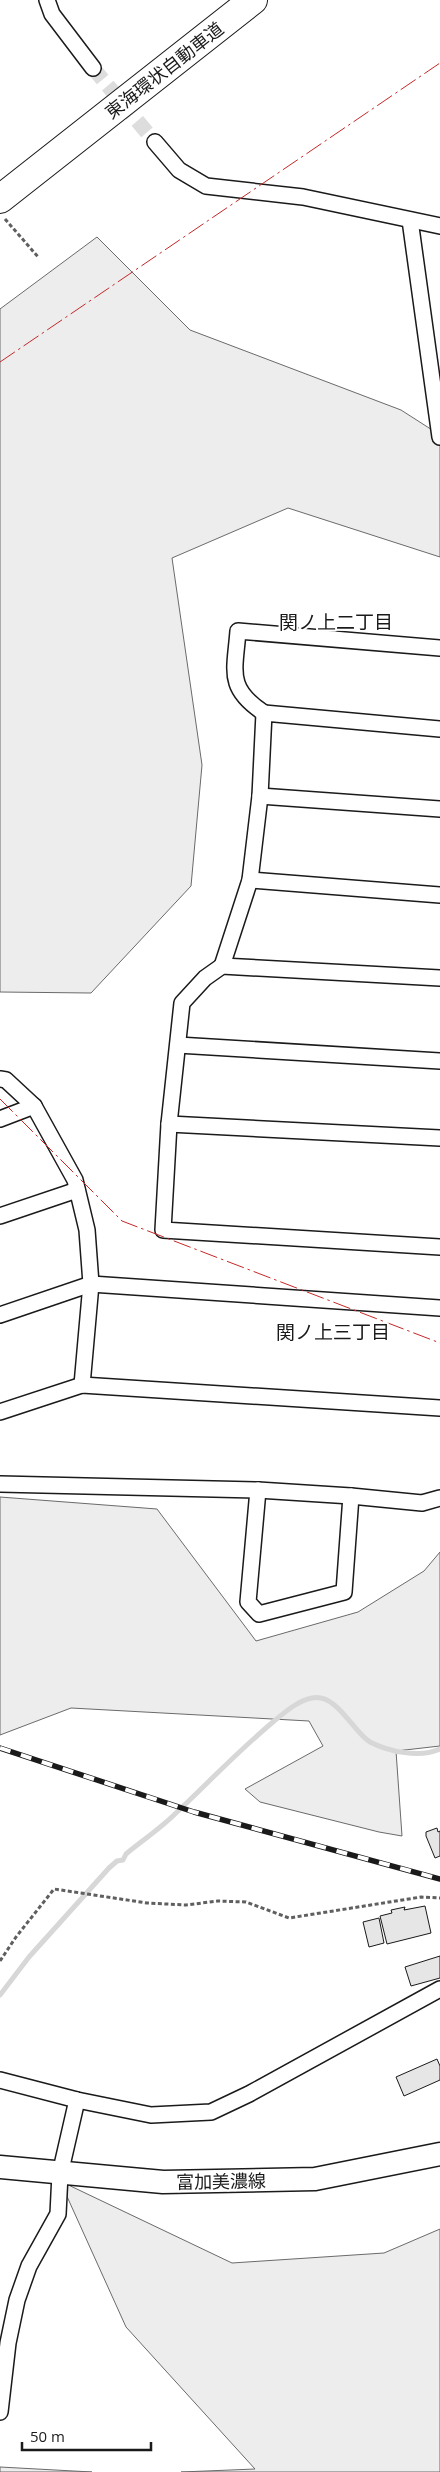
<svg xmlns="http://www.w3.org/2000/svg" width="440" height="2472" viewBox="0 0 440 2472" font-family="'Open Sans','Noto Sans JP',sans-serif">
	<rect width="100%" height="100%" fill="#fff"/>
	<g fill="#ededed" stroke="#6a6a6a">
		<path d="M97,237l93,93 211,80 39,25v122l-152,-49 -116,50 30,207 -11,121 -100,107 -91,-1v-683z"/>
		<path d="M0,1497l157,12 99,132 102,-29 66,-41 16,-19v194l-44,5 6,85 -23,-4 -119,-30 -15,-13 78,-43 -14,-25 -238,-13 -71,27z"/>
		<path d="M60,2181l172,82 152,-10 56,-24v243h-259l74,-3 -129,-142z"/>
		<path d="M0,2467l92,5h-92z"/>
	</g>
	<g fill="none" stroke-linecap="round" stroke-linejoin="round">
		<path stroke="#d7d7d7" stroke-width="5" d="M0,1995l29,-38 80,-89 8,-7 6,-1 3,-6c17,-14 35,-26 50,-41 33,-31 62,-62 97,-91 11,-9 24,-21 39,-24 25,-5 41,34 58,44 19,10 50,16 70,7"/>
	</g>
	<g fill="#e6e6e6" stroke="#1a1a1a">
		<path d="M437,1828l1,4 2,-1v25l-5,2 -9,-22v-4z"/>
		<path d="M425,1906l6,27 -44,11 -7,-28 12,-3 -1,-3 14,-3 -1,3z"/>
		<path d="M379,1918l5,25 -15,4 -6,-25z"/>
		<path d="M440,1956v22l-29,8 -6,-19z"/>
		<path d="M437,2059l3,7v14l-36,16 -8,-19z"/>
	</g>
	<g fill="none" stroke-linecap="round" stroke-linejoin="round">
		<path stroke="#ddd" stroke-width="15" stroke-dasharray="15 8" stroke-linecap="butt" d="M93,68l62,74"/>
		<g stroke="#1a1a1a" stroke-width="18">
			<g id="street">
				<path d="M47,0l5,14 41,54"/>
				<path d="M155,142l24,28 27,16 97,11 137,29"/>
				<path d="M410,220l30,217"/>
				<path d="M264,713c-38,-25 -29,-42 -26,-82l202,17"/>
				<path d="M260,796l180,13"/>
				<path d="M250,880l190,15"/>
				<path d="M222,966l28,-86 10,-84 4,-83 176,16"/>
				<path d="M440,978l-218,-12 -17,12 -23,25 -13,121 -6,106 277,17"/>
				<path d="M178,1045l262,16"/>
				<path d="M0,1079l6,1 28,26 41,74 12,50 4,54 -9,101"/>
				<path d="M0,1119l34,-13"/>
				<path d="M169,1124l271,14"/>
				<path d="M0,1216l77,-26"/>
				<path d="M0,1315l91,-31 349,24"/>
				<path d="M0,1412l82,-27 358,23"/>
				<path d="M0,1484l258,6 93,6 71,7 18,-5"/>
				<path d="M258,1490l-10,112 11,12 85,-22 7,-96"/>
				<path d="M0,2080l77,20 74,15 60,-3 38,-18 191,-105"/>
				<path d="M0,2412l8,-69 9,-43 12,-34 29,-52 2,-40 17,-74"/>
			</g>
		</g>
		<g stroke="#1a1a1a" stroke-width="25">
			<path id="secondary" d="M0,2167l163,15 152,-3 125,-25"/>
		</g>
		<g stroke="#1a1a1a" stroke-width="30">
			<path id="highway" d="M0,199l253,-199"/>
		</g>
		<g stroke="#5f5f5f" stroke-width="3" stroke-dasharray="4 2.5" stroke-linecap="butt">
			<path d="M5,219l34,39"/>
			<path d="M0,1961l16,-24 38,-48 93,14 39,2 32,-4 28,1 43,16 132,-21 19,1"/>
		</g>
		<use href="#street" stroke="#fff" stroke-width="15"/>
		<use href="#secondary" stroke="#fff" stroke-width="22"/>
		<use href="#highway" stroke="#fff" stroke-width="28"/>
		<g stroke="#1a1a1a" stroke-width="5.5">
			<path id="rail" d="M0,1748l194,64 246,67"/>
		</g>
		<use href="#rail" stroke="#fff" stroke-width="4" stroke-dasharray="11" stroke-linecap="butt"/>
		<g stroke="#c62828" stroke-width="1" stroke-dasharray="18 4 2.5 4" stroke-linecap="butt">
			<path d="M0,362l440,-299"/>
			<path d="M0,1099l122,122 318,122"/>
		</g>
	</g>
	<g text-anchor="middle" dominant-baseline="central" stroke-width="4" stroke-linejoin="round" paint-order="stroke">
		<g font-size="18" fill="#1a1a1a" stroke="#fff">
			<text transform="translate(164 70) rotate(-38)">東海環状自動車道</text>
			<text transform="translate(221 2181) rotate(-1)">富加美濃線</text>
		</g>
		<g font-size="19" fill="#1a1a1a" stroke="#fff">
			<text x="336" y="622">関ノ上二丁目</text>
			<text x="333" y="1332">関ノ上三丁目</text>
		</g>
	</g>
	<path d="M22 2442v8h129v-8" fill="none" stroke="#1a1a1a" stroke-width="2.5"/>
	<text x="30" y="2442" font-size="15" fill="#1a1a1a" stroke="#ffffff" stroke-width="4" paint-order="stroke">50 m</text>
</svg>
